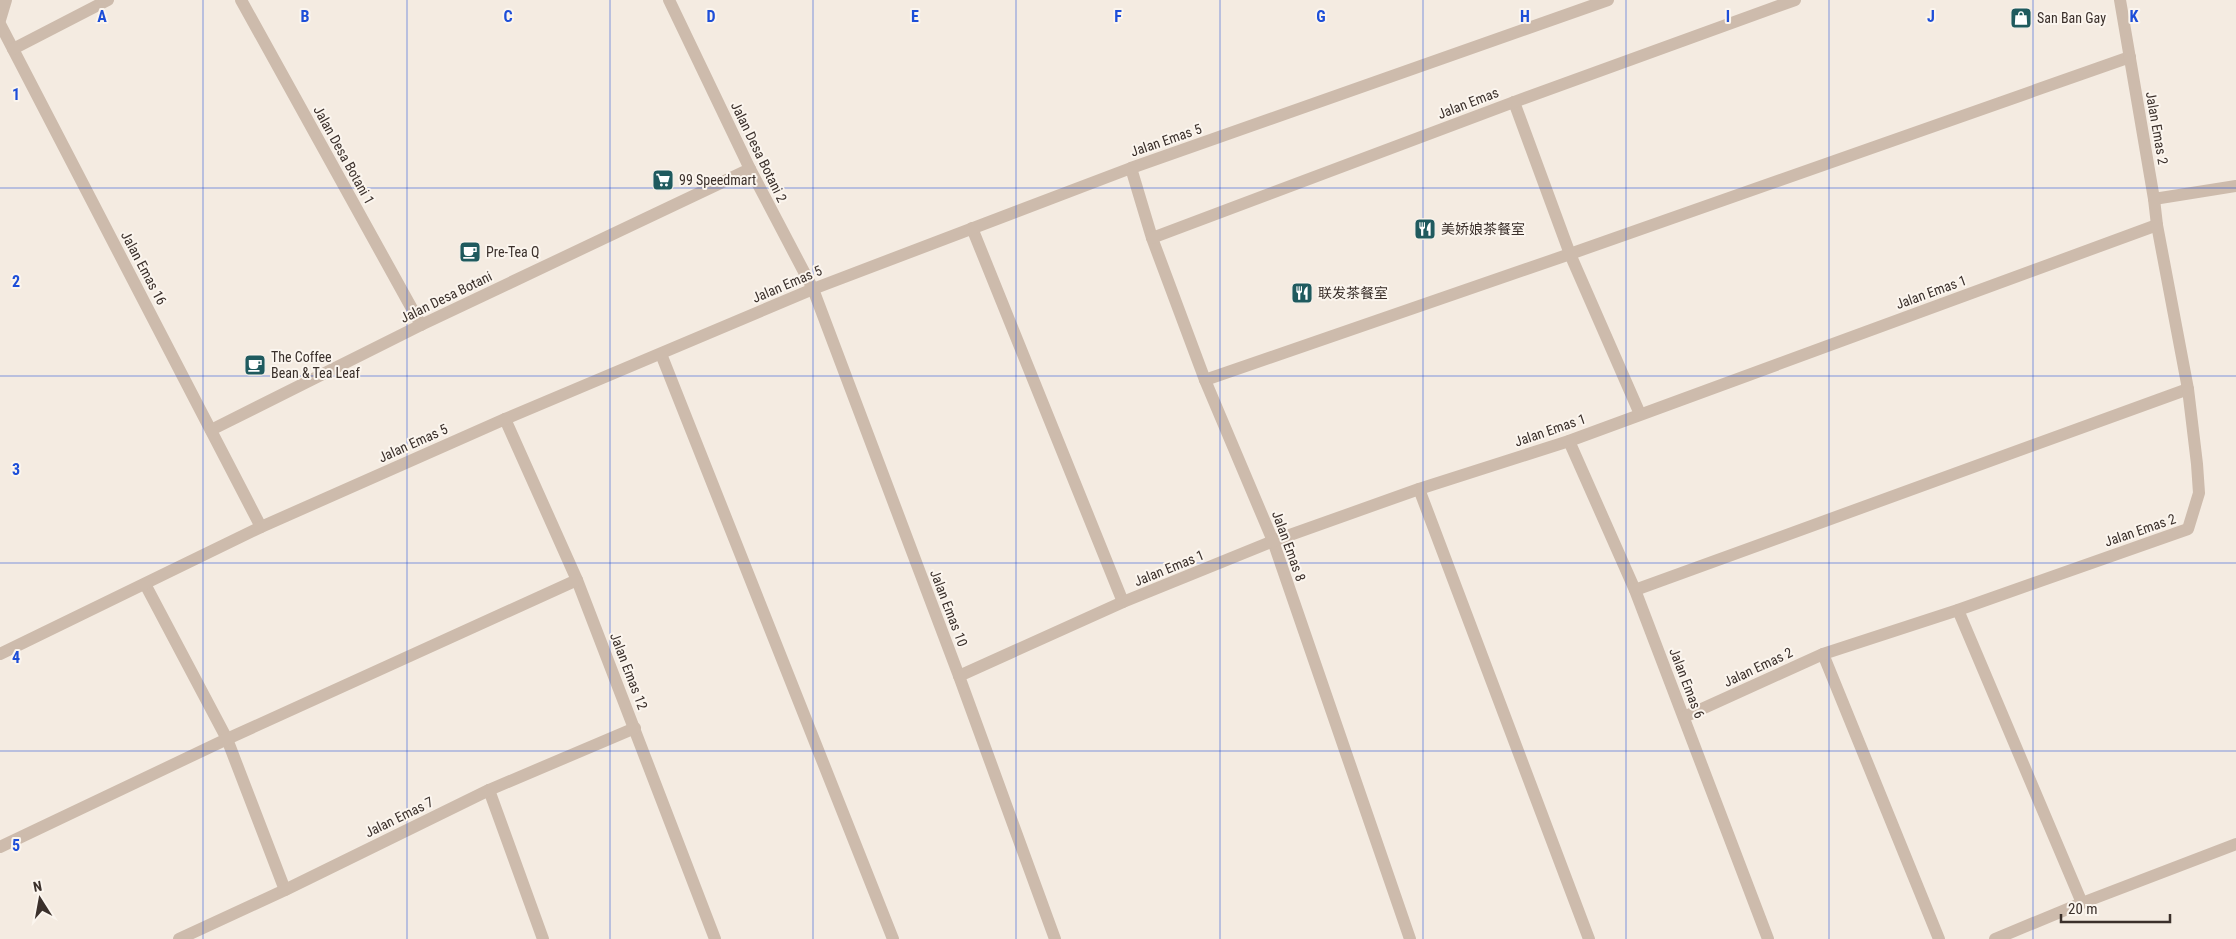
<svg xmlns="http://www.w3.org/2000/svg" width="2236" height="939" viewBox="0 0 2236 939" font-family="'Roboto Condensed','Noto Sans SC',sans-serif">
	<rect width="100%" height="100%" fill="#f4ebe1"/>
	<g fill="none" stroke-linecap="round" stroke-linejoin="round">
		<g stroke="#cdbbac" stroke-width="12">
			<path d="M241,0l180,325"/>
			<path d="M669,0l81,169 63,120 146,387 96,263"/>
			<path d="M0,20l6,-20"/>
			<path d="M0,24l261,503"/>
			<path d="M13,49l95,-49"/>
			<path d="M1514,102l56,152 70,160"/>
			<path d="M1131,168l21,70 53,142 68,161 137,398"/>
			<path d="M2154,199l82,-13"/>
			<path d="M972,228l151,374"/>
			<path d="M1152,238l362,-136 281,-102"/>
			<path d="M661,354l232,585"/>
			<path d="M1205,380l365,-126 560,-197"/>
			<path d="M505,419l72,161 138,359"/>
			<path d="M211,430l210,-105 329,-156"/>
			<path d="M1569,441l66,149 133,349"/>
			<path d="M1419,489l170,450"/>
			<path d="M145,584l82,155 58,151"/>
			<path d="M1635,590l553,-201"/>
			<path d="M1958,610l124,293"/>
			<path d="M0,654l261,-127 244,-108 308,-130 318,-121 477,-168"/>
			<path d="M1823,654l116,285"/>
			<path d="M959,676l164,-74 150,-61 146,-52 150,-48 588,-216"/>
			<path d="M1684,717l139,-63 135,-44 230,-81 11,-36 -2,-29 -9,-75 -31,-164 -3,-26 -34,-199"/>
			<path d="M489,790l54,149"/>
			<path d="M0,847l227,-108 350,-159"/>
			<path d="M179,939l106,-49 204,-100 146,-62"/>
			<path d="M1995,939l87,-36 154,-59"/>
		</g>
	</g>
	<path fill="none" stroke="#1d4ed8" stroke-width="1" stroke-opacity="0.55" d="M203,0v939M407,0v939M610,0v939M813,0v939M1016,0v939M1220,0v939M1423,0v939M1626,0v939M1829,0v939M2033,0v939M0,188h2236M0,376h2236M0,563h2236M0,751h2236"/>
	<defs>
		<g id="shop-square" transform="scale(1.125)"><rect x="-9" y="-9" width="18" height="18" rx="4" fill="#1f5a5e" stroke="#fbf5ee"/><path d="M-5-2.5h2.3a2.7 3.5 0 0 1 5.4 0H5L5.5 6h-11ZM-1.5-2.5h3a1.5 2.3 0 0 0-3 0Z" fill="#fff"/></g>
		<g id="supermarket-square" transform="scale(1.125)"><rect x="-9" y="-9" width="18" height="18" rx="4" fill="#1f5a5e" stroke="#fbf5ee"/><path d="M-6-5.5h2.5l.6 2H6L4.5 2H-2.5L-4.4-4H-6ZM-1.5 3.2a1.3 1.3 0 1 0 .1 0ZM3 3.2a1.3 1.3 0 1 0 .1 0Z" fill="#fff"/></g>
		<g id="restaurant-square" transform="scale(1.125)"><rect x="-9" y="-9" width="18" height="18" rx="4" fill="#1f5a5e" stroke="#fbf5ee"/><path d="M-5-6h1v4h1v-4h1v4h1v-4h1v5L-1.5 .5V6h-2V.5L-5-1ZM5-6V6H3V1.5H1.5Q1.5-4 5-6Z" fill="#fff"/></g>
		<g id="cafe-square" transform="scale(1.125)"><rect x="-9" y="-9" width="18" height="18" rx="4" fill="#1f5a5e" stroke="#fbf5ee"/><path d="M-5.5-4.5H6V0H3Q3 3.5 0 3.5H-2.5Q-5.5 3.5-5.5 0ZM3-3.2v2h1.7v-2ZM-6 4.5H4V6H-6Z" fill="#fff"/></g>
	</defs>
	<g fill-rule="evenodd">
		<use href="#shop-square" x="2021" y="18"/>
		<use href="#supermarket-square" x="663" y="180"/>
		<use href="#restaurant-square" x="1425" y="229"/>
		<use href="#cafe-square" x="470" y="252"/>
		<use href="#restaurant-square" x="1302" y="293"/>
		<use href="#cafe-square" x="255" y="365"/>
	</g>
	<g text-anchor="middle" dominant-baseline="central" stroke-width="4" stroke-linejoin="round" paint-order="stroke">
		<g font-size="14" fill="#3b302b" stroke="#fbf5ee" text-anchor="start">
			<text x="2037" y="18">San Ban Gay</text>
			<text x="679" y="180">99 Speedmart</text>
			<text x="1441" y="229">美娇娘茶餐室</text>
			<text x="486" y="252">Pre-Tea Q</text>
			<text x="1318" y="293">联发茶餐室</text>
			<text x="271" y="357">The Coffee<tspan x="271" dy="16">Bean &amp; Tea Leaf</tspan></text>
		</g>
		<g font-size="14" fill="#3b302b" stroke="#fbf5ee">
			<text transform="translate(1468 103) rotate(-21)">Jalan Emas</text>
			<text transform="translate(2157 128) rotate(80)">Jalan Emas 2</text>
			<text transform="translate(1166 140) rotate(-19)">Jalan Emas 5</text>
			<text transform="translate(759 152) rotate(64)">Jalan Desa Botani 2</text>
			<text transform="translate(344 155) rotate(61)">Jalan Desa Botani 1</text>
			<text transform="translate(144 268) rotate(62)">Jalan Emas 16</text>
			<text transform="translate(787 284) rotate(-23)">Jalan Emas 5</text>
			<text transform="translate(1931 292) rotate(-20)">Jalan Emas 1</text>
			<text transform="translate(446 297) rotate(-26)">Jalan Desa Botani</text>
			<text transform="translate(1550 430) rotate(-19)">Jalan Emas 1</text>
			<text transform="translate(413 443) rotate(-24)">Jalan Emas 5</text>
			<text transform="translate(2140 530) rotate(-19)">Jalan Emas 2</text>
			<text transform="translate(1289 546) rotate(70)">Jalan Emas 8</text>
			<text transform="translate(1169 568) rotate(-22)">Jalan Emas 1</text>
			<text transform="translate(949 608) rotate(69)">Jalan Emas 10</text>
			<text transform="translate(1758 667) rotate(-25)">Jalan Emas 2</text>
			<text transform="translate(629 671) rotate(69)">Jalan Emas 12</text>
			<text transform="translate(1687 683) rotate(69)">Jalan Emas 6</text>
			<text transform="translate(399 817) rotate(-26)">Jalan Emas 7</text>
		</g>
	</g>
	<g font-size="16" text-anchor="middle" font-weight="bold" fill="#1d4ed8" stroke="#fbf5ee" stroke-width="4" stroke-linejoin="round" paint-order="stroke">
		<text x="102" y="22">A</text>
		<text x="305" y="22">B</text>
		<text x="508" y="22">C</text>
		<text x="711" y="22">D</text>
		<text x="915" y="22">E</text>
		<text x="1118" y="22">F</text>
		<text x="1321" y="22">G</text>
		<text x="1525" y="22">H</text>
		<text x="1728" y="22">I</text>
		<text x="1931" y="22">J</text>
		<text x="2134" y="22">K</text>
		<text x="16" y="100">1</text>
		<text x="16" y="287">2</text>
		<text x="16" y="475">3</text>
		<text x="16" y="663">4</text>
		<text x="16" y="851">5</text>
	</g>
	<g transform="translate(40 899) rotate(349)" stroke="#fbf5ee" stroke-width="4" paint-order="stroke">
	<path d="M0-4L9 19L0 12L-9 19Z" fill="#3b302b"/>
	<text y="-8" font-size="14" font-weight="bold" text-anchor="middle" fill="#3b302b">N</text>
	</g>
	<path d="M2061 914v8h109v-8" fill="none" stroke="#3b302b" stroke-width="2.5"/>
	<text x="2068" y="914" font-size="15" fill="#3b302b" stroke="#fbf5ee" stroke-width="4" paint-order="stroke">20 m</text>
</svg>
